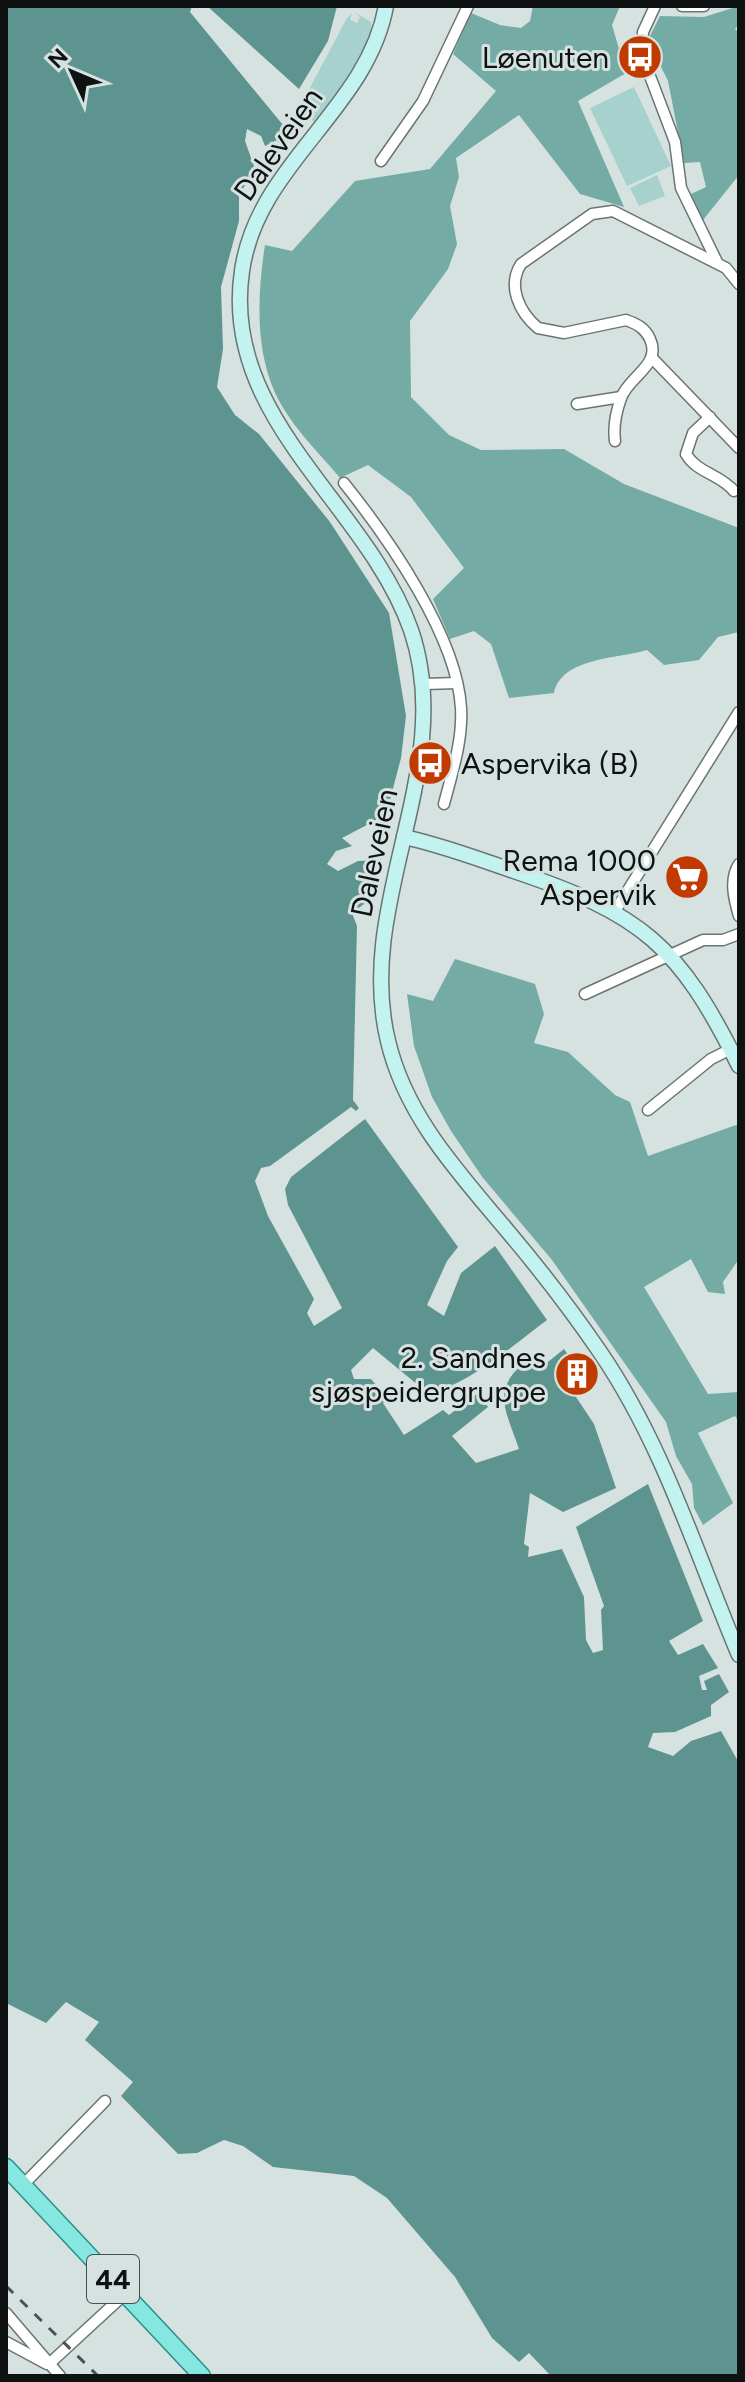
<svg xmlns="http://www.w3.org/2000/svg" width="745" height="2382" viewBox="0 0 745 2382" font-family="Figtree,sans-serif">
	<rect width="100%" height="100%" fill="#d6e2e0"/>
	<g fill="#a7d1cc">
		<path d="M354,12l17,10c4,27 -37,81 -57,100l-6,-7 8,-12 -10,-8 41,-77 5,-5 -2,7 7,3 3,-6z"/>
		<path d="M634,87l37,79 -44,20 -37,-78z"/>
		<path d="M657,175l8,21 -26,10 -9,-18z"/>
	</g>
	<g fill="#74aba5">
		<path d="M533,6h87l-8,19 14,48 -48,28 46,106 -44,-13 -61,-79 -63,43 3,19 -9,29 7,38 -9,25 -38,52 1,76 38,38 32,15 83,-1 60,35 115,44v104l-21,5 -19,23 -35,5 -17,-15c-29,9 -85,7 -93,43l-45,5 -18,-54 -17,-13 -24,8 -17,-40 31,-31 -53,-71 -43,-32 -28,13c-19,-23 -43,-46 -58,-72 -28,-48 -25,-109 -17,-161l27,6 63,-70 75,-12 66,-78 -43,-37 18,-41 29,12 21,3 9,-7z"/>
		<path d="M739,6v18l-4,5 4,4v142l-36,45 -12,-26 15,-7 -6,-25 -16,1 -16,-82 -20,-41 12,-24 44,1z"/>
		<path d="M455,959l80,25 9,30 -10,29 34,9 47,43 15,7 18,54 91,-32v135l-16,23 2,12 -17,-2 -17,-33 -47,28 64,107 31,-2v30l-4,-6 -37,17 35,70 -30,22 -9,-17 -2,-24 -16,-28 -10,-34 -114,-162 -69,-82 -32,-47 -19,-34 -18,-51 -7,-52 26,7z"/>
	</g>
	<g fill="#5e948f">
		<path d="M6,6h186l-2,6 102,124 -11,16 -4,-12 -12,6 -4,-10 -14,-7 -2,12 10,28 -16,26v26l-18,66 2,62 -6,38 18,28 24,19 71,88 59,91 17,103 -5,42 -15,57 -44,23 10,8 -16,5 -9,13 11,7 20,-10 22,-1 -12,41 -16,12 5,13 -4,174 6,8 -3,3 -5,-4 -81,59 -9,2 -6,13 13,35 46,83 -7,14 7,13 28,-18 -54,-103 -3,-16 6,-12 74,-58 93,128 -11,14 -20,44 17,11 17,-43 34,-27 52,74c-26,19 -93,78 -123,70l-51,-42 -22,22 3,9h17l17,20 -5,4 21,32 39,-25 6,5 29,-22 10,14 -36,29 24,27 43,-14c-13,-39 -29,-59 8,-89l11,10 26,-21 5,7 -13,11 38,57 22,64 -53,24 -33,-19 -6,51 5,3 -1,10 34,-8 22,48 2,43 7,13 10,-3 -2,-40 3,-4 -28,-79 72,-43 55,137 -34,20 9,14 25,-11 15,24 -19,8 3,14h5l-3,-9 15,-7 10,18 -18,13v11l-36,16 -22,1 -5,14 25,9 18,-15 30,-10 18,32v613h-188l-22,-23 -10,9 -27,-24 -37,-61 -68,-79 -33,-22 -81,-9 -30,-21 -19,-6 -27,13 -19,1 -57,-58 12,-14 -48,-42 14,-18 -33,-20 -20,21 -40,-20z"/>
		<path d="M207,6h130l-9,35 -29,48z"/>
	</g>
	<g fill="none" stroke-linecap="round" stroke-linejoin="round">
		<g stroke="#6a7473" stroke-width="13">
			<g id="street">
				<path d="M655,6l-12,26 -1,23 33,87 6,46 36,74"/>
				<path d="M682,6h22"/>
				<path d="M381,161l42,-60 45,-95"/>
				<path d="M653,359l86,89"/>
				<path d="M577,404l44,-7"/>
				<path d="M710,417l-17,16 -7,21c11,19 34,20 48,37"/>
				<path d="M615,441c-2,-15 1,-29 6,-43 8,-22 41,-33 29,-59 -5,-11 -13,-15 -24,-19l-62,13 -26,-5c-19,-16 -31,-42 -17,-64l71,-50 21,-3 113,57 13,16"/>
				<path d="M344,483c44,55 113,153 117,225 2,32 -9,65 -17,96"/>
				<path d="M424,684l33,-1"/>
				<path d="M739,864c-10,15 -5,35 0,52"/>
				<path d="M615,911l124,-199"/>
				<path d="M585,994l118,-54h20l16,-6"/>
				<path d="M648,1110l63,-51 20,-10"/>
				<path d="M24,2184l81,-83"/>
				<path d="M6,2313l54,63"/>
				<path d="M6,2342l41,22"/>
				<path d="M49,2364l77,-71"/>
			</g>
		</g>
		<g stroke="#6a7473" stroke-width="17">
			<g id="secondary">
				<path d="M386,6c-19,104 -129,158 -144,265 -22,148 125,233 169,359 47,138 -57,272 -23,411 18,77 73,134 122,193 32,38 62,77 90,118 63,92 96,201 139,303"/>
				<path d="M404,837c38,8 74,22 110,34 128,43 165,74 225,195"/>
			</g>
		</g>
		<g stroke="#27928b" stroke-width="19">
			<path id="primary" d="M6,2167l196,209"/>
		</g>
		<use href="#street" stroke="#fff" stroke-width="10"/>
		<use href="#secondary" stroke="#c2f3f0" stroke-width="14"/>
		<use href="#primary" stroke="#85e7e0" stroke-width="16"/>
		<path stroke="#4b5251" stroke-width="3" stroke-dasharray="10 10" stroke-linecap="butt" d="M6,2286l92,90"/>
	</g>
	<defs>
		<g id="bus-disc" transform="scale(2.3)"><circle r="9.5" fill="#c13a00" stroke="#d6e2e0"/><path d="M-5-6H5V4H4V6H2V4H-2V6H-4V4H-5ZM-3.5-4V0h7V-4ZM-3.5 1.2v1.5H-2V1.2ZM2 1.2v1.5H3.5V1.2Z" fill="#fff"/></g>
		<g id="supermarket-disc" transform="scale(2.3)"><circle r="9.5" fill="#c13a00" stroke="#d6e2e0"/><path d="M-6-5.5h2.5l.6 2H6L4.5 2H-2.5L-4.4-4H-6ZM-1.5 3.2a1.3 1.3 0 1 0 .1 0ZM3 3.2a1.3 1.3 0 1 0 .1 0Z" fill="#fff"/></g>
		<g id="building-disc" transform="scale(2.3)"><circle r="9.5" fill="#c13a00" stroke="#d6e2e0"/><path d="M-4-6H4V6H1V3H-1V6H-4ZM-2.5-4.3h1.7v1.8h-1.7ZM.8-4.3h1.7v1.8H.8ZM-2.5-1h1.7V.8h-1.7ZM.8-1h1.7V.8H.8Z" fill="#fff"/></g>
	</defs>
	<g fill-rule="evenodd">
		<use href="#bus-disc" x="640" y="57"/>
		<use href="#bus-disc" x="430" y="763"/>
		<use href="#supermarket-disc" x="687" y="877"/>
		<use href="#building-disc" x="577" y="1374"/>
	</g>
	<g text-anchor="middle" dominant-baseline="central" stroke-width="6" stroke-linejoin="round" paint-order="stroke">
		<rect fill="#d6e2e0" stroke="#4a5050" stroke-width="2" x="87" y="2255" width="52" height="48" rx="6"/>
		<g font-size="28" font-weight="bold" fill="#0e1212">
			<text x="113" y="2279">44</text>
		</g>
		<g font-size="30" fill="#0e1212" stroke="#d6e2e0" text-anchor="end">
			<text x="609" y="57">Løenuten</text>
			<text x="461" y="763" text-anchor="start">Aspervika (B)</text>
			<text x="656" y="860">Rema 1000<tspan x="656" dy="34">Aspervik</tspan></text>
			<text x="546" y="1357">2. Sandnes<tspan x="546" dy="34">sjøspeidergruppe</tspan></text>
		</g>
		<g font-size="30" fill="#0e1212" stroke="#d6e2e0">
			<text transform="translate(278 144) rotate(-55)">Daleveien</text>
			<text transform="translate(374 853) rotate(-78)">Daleveien</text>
		</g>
	</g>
	<rect width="745" height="2382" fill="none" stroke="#0e1212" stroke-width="16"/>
	<g transform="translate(72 72) rotate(314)" stroke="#d6e2e0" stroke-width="6" paint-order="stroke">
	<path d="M0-6L14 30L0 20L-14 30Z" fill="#0e1212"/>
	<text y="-12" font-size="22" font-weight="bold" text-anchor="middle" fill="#0e1212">N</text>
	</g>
</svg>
